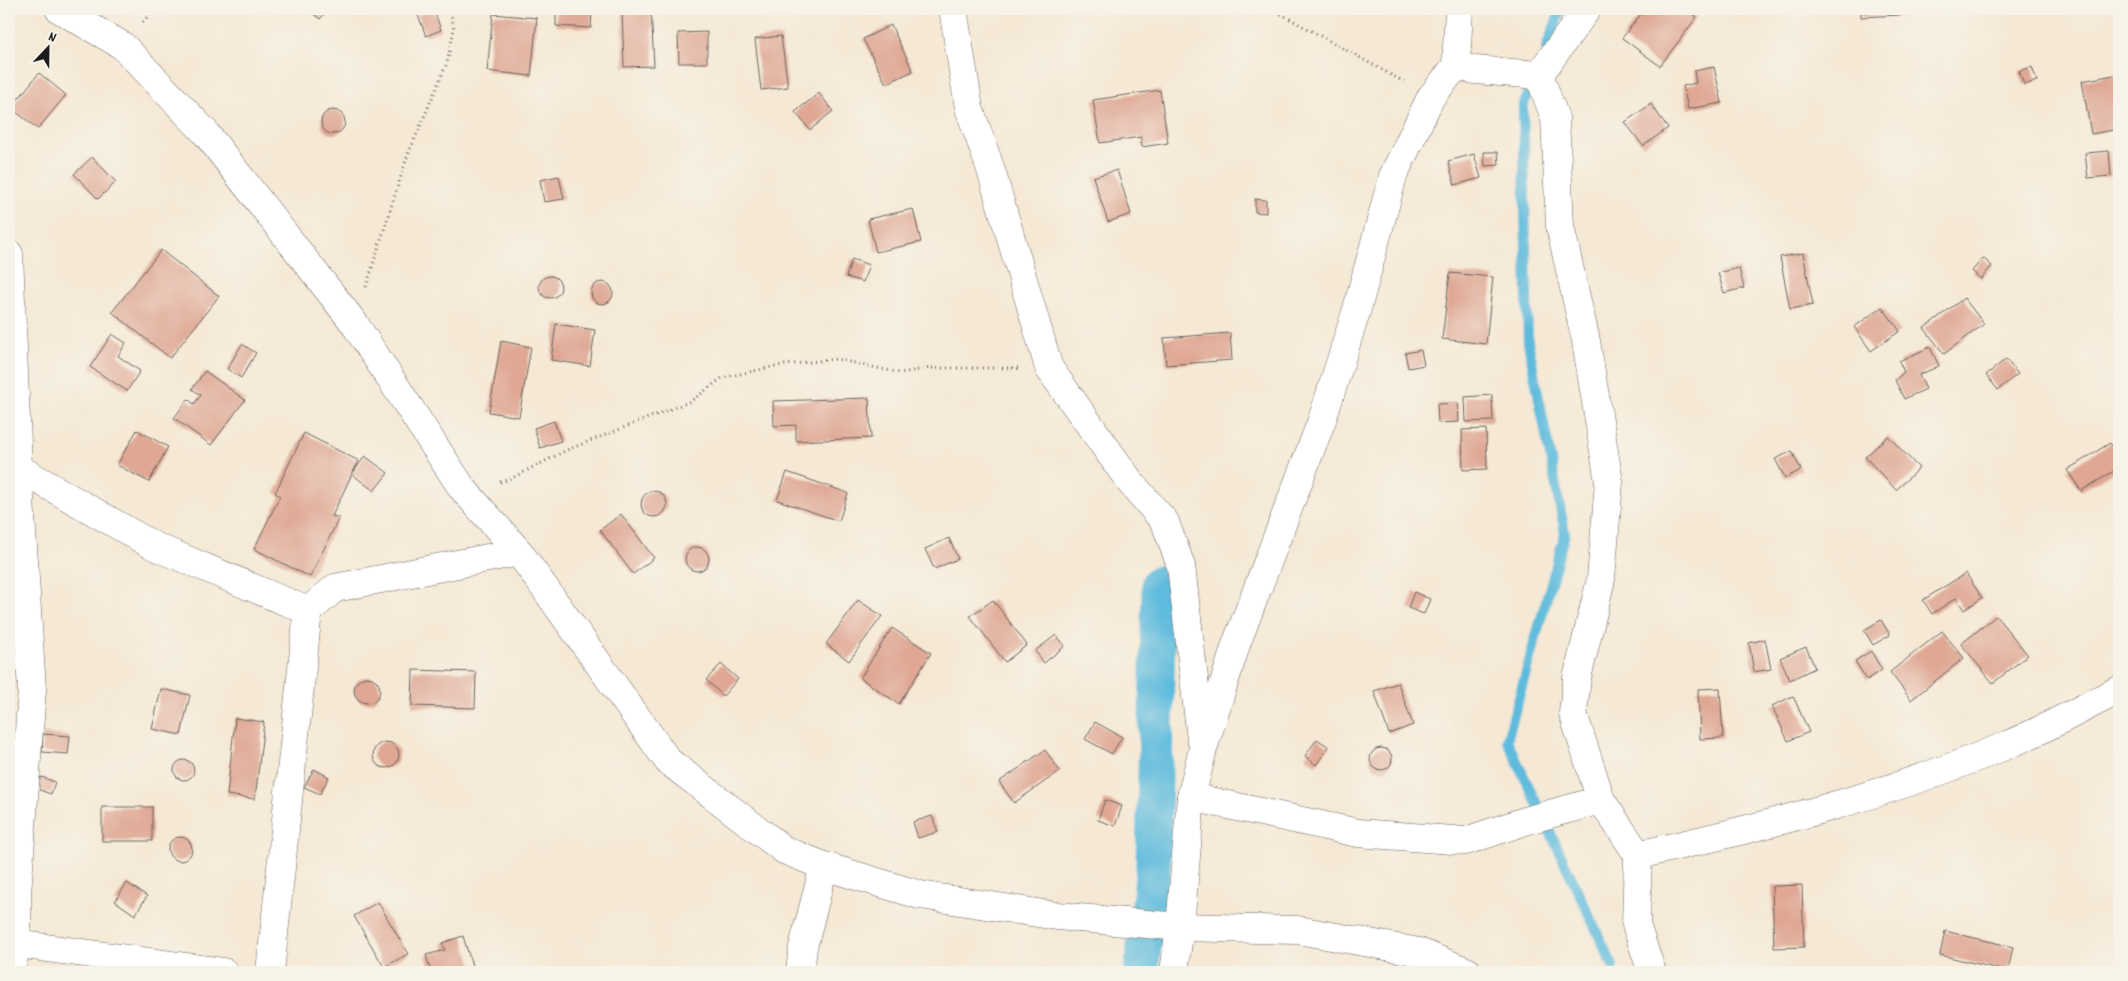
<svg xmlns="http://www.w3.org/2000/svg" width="2128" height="981" viewBox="0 0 2128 981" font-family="Dekko,sans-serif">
	<rect width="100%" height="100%" fill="#f7f3e8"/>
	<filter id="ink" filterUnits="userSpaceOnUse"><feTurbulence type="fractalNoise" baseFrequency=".02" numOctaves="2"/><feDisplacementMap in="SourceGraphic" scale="10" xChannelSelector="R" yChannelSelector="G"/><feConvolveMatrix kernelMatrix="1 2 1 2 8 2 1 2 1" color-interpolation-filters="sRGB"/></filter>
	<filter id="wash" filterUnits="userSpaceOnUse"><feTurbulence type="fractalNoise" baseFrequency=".0096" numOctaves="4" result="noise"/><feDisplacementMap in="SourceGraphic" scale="20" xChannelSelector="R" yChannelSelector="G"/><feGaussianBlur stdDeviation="1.12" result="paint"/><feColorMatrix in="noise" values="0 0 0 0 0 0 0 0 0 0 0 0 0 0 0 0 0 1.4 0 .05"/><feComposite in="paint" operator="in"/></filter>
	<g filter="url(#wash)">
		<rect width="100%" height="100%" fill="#f5e8d4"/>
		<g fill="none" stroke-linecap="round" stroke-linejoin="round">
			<g stroke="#5fbbdd" stroke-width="10">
				<path d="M1546,48l15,-39"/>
				<path d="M1534,78l-11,29 5,235 37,191 -58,207 106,226"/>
			</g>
			<path stroke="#5fbbdd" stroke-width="35" d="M1141,972l12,-102 6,-287"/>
		</g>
		<g id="blocks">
			<g fill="#dfa794">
				<path d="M307,9h22l-9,10z"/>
				<path d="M556,9h36l-1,19 -35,-2z"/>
				<path d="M651,9l3,57 -30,1 -2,-57z"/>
				<path d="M1645,9h41l11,8 -37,49 -38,-28z"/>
				<path d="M1861,9h59v5l-59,3z"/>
				<path d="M434,10l7,20 -15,6 -8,-21z"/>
				<path d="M493,14l44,4 -6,58 -44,-5z"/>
				<path d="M891,25l22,46 -27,13 -23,-45z"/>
				<path d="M707,32v31h-28l-1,-30z"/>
				<path d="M781,36l7,51 -27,3 -6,-51z"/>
				<path d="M1714,67l8,36 -34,6 -5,-23 13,-3 -2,-12z"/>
				<path d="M2032,67l5,14 -13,4 -5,-14z"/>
				<path d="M39,73l27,22 -28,34 -27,-21z"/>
				<path d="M2119,74v55l-28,5 -9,-53z"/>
				<path d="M1160,90l8,53 -26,4 -1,-10 -41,6 -7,-43z"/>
				<path d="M819,93l14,18 -23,19 -15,-18z"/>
				<path d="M1651,104l17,24 -25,18 -18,-24z"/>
				<circle cx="333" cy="122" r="12"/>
				<path d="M2109,151l2,25 -23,2 -3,-25z"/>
				<path d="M1484,152h14l1,13 -14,1z"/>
				<path d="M1474,154l7,24 -26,7 -7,-24z"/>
				<path d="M92,157l24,25 -18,17 -24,-25z"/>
				<path d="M1117,170l14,44 -23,8 -15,-45z"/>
				<path d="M559,176l5,23 -20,3 -4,-22z"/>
				<path d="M1255,199l11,1v13l-11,-1z"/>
				<path d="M913,209l8,33 -45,10 -8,-33z"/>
				<path d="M161,250l58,46 -49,62 -58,-46z"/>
				<path d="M1803,253l10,52 -23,4 -10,-52z"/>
				<path d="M1983,258l9,8 -11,13 -9,-8z"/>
				<path d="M852,259l17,6 -6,17 -17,-5z"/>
				<path d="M1739,268l5,20 -20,5 -6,-20z"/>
				<path d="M1450,273l43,4 -7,67 -44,-5z"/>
				<circle cx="550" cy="287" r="11"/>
				<circle cx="602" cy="293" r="11"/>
				<path d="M1964,298l20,26 -40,30 -20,-26z"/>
				<path d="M1882,307l18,24 -29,20 -17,-24z"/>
				<path d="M556,324l39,6 -5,36 -39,-6z"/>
				<path d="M1230,333l2,27 -66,5 -2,-27z"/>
				<path d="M112,334l14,9 -8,13 22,15 -13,20 -37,-24z"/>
				<path d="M501,341l30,6 -12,70 -30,-5z"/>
				<path d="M242,344l14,9 -15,25 -14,-9z"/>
				<path d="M1930,347l9,19 -20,9 7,14 -22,10 -9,-19 9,-8 -5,-11z"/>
				<path d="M1421,350l3,15 -16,3 -3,-15z"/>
				<path d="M2006,359l12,15 -20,16 -12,-15z"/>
				<path d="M205,371l40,29 -34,45 -37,-27 14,-19 6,5 7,-9 -9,-6z"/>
				<path d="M1492,395l1,26 -27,1 -1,-25z"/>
				<path d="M869,398l2,40 -75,3v-16l-22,1 -1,-25z"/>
				<path d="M1458,403l1,19 -21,1 -1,-19z"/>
				<path d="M554,421l7,20 -21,7 -6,-20z"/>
				<path d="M1486,429l1,40 -24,1 -1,-40z"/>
				<path d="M137,430l31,17 -19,35 -32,-17z"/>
				<path d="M304,433l55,28 -7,13 13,-18 23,17 -14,18 -22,-17 -20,42 7,2 -29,59 -56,-28 26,-53 -5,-3z"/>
				<path d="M1888,436l31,32 -23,22 -31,-33z"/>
				<path d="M2110,443l9,14v11l-38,23 -14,-21z"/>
				<path d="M1792,451l9,19 -16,8 -10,-19z"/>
				<path d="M787,472l61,21 -9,28 -62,-21z"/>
				<circle cx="654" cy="504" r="13"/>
				<path d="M621,514l33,44 -21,16 -33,-44z"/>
				<path d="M949,538l9,21 -24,10 -9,-20z"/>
				<circle cx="697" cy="559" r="12"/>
				<path d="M1966,573l16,25 -18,12 -8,-12 -24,16 -9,-14z"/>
				<path d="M1414,592l16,7 -6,15 -16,-6z"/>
				<path d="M858,600l24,16 -33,45 -23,-17z"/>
				<path d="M993,600l34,45 -22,17 -35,-46z"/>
				<path d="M1996,616l32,39 -35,28 -32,-39z"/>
				<path d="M1881,620l9,15 -17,10 -9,-15z"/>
				<path d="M892,628l39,25 -32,51 -39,-26z"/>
				<path d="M1942,631l22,27 -53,42 -21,-28z"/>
				<path d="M1056,635l9,11 -21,17 -9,-12z"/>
				<path d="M1765,639l6,30 -17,3 -5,-29z"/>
				<path d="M1806,647l9,21 -25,12 -10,-22z"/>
				<path d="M1871,651l11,19 -15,10 -12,-19z"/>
				<path d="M721,664l17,15 -15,17 -17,-16z"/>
				<path d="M413,670l63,2 -1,36 -63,-2z"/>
				<circle cx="367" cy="690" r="13"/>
				<path d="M1398,683l15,42 -24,9 -15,-43z"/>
				<path d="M1720,688l3,50 -23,1 -2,-50z"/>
				<path d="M161,689l29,6 -9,40 -29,-6z"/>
				<path d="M1793,696l16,36 -21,9 -16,-35z"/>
				<path d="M235,718l29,4 -9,77 -28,-4z"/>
				<path d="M1095,722l27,15 -10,17 -27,-15z"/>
				<path d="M43,734l27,2 -2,18 -26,-2z"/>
				<path d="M1317,739l12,8 -13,18 -11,-9z"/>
				<circle cx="386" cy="755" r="13"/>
				<circle cx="1381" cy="759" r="11"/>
				<path d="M1045,750l15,21 -46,32 -15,-21z"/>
				<circle cx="184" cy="770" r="10"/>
				<path d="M314,769l15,8 -9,17 -16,-7z"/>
				<path d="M41,777l14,5 -4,12 -14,-5z"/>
				<path d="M1105,800l17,6 -7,20 -17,-6z"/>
				<rect x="102" y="807" width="50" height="34"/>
				<path d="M932,816l6,16 -20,6 -5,-16z"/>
				<circle cx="180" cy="849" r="12"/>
				<path d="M127,883l20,13 -12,19 -20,-14z"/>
				<path d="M1802,885l2,62 -30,1 -2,-62z"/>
				<path d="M378,902l30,52 -24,13 -30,-51z"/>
				<path d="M1945,931l68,16 -5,24 -68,-16z"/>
				<path d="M463,936l11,36h-43l-5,-17 19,-5 -3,-7z"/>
			</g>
		</g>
	</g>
	<g filter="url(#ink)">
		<use href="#blocks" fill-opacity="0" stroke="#68635c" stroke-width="1"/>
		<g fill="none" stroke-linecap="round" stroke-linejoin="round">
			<g stroke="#68635c" stroke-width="29">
				<g id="minor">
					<path d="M953,9l16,99 21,59 59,201 82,115 34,39 16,44 20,173"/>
					<path d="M1456,66l19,4 64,5"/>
					<path d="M1539,75l16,43 5,108 26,115 23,141 -8,97 -24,99 -4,35 28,87 37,55 -2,70 16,47"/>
					<path d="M1539,75l48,-66"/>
					<path d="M9,254l9,213 14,223 -15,204v50l-7,28"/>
					<path d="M9,463l145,83 154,65 27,-23 184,-36"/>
					<path d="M1191,797l167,36 108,8 62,-21 73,-20"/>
					<path d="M1638,855c125,-28 251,-60 369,-110 39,-16 75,-37 112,-55"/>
					<path d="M17,944l207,28"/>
					<path d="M270,972l38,-361"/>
					<path d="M800,972l3,-25 21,-81"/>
					<path d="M1174,972l6,-45 11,-130 12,-48 34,-107 85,-222 35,-111 36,-133 38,-79 25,-31 3,-57"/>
				</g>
			</g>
			<g stroke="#68635c" stroke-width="29">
				<path id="tertiary" d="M59,9l64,37 82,86 149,191 108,165 57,64 149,209 116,89 40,16 96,29 137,21 123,11 118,3 121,22 49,20"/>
			</g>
			<g stroke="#68635c" stroke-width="3" stroke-dasharray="1 4" stroke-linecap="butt">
				<path d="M1272,9l132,73"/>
				<path d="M143,22l11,-13"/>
				<path d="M366,287l41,-130 40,-94 7,-34 -4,-20"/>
				<path d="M500,482l8,-2 59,-30 124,-49 31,-23 54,-12 60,-7 64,14 31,-5h87"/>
			</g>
			<use href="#minor" stroke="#fff" stroke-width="28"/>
			<use href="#tertiary" stroke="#fff" stroke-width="28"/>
		</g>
	</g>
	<rect width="2128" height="981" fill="none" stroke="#f7f3e8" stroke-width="30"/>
	<g transform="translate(48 48) rotate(22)" stroke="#f7f3e8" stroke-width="4" paint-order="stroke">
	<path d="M0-4L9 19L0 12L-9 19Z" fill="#1c1c1c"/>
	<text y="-8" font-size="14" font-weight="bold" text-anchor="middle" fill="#1c1c1c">N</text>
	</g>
</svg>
